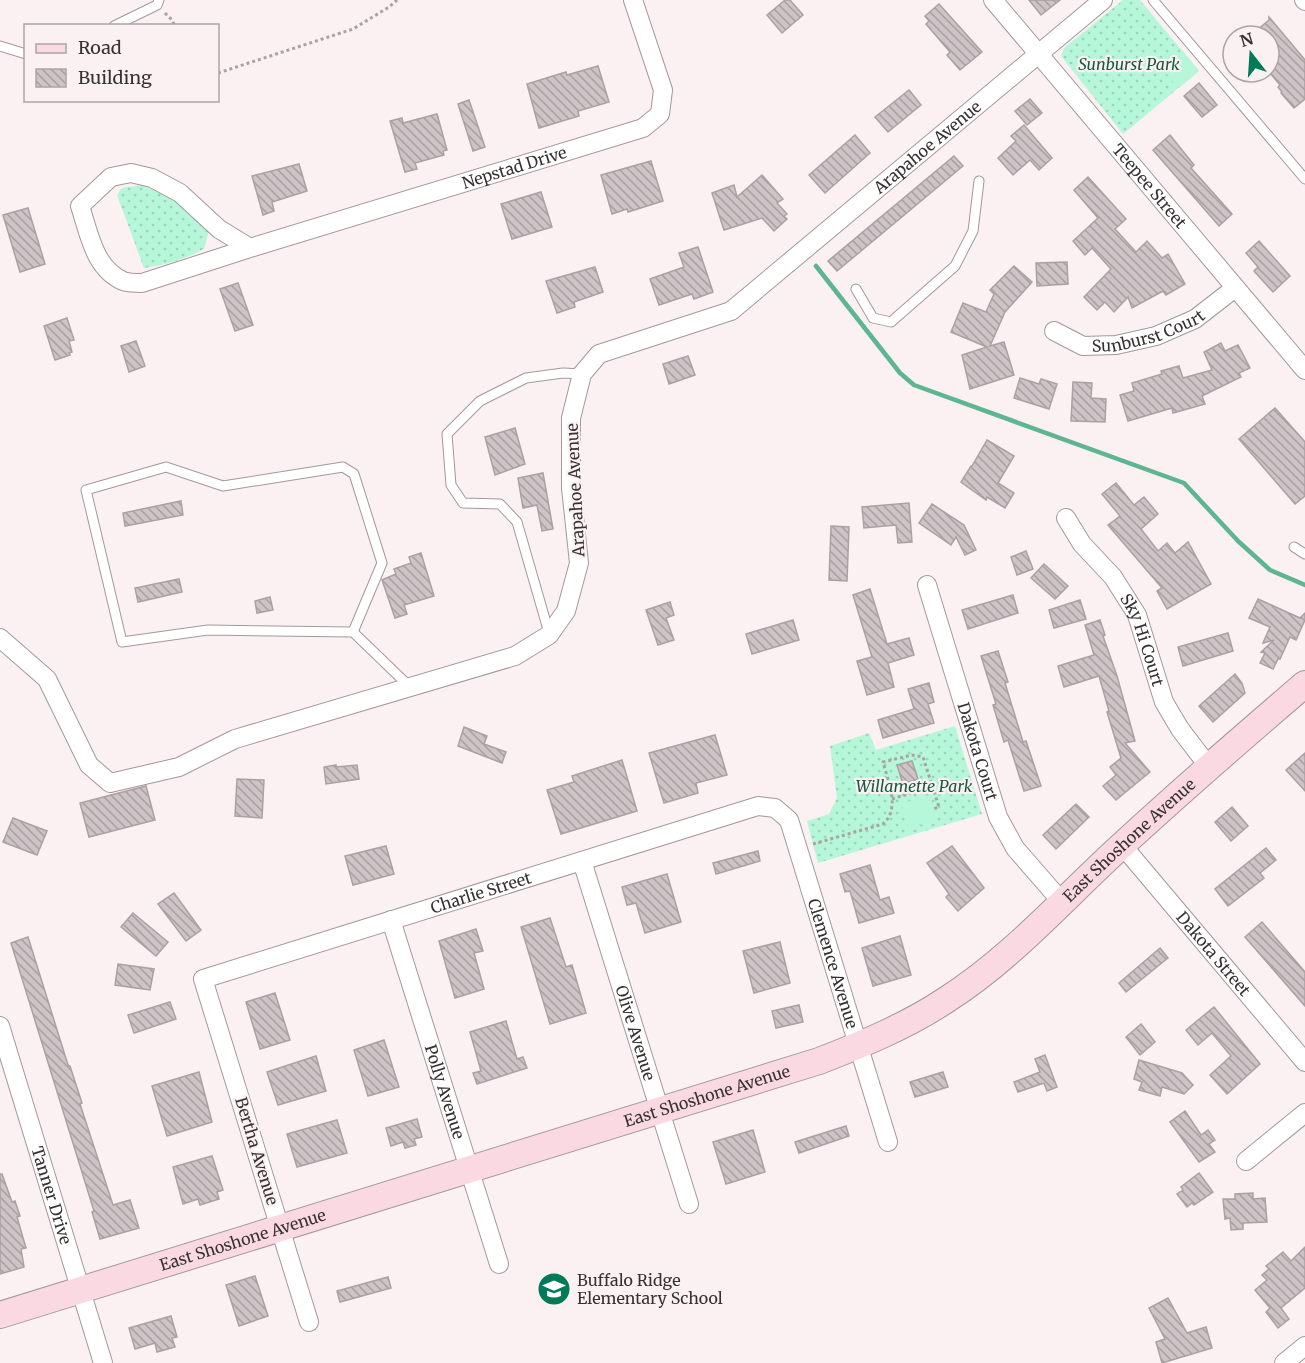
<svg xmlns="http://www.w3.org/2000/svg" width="1305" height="1363" viewBox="0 0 1305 1363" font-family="Merriweather,serif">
	<defs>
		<pattern id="grass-dots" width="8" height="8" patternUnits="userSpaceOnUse" patternTransform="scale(1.5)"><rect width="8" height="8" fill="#b5f7d8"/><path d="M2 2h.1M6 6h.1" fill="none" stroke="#9cd4ba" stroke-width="1.8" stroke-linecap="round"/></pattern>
		<pattern id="building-back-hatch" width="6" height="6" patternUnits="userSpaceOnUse" patternTransform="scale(1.5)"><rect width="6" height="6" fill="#cec3c6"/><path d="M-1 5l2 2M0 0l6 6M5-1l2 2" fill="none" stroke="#a89fa1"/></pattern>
	</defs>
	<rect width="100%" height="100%" fill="#fbf0f2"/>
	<g fill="url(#grass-dots)">
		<path d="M1123,0h17l59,71 -76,63 -62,-78 3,-8z"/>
		<path d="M141,185c32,13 45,21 68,46l-5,18c-20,10 -37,16 -60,19l-27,-73 5,-7z"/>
		<path d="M955,726l27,88 -164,49 -11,-42 22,-7 8,-16 -7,-52 39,-13 7,17z"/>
	</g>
	<g fill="#b5f7d8">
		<path d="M1182,50l17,21 -21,17 -17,-21z"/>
		<path d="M929,795l8,25 -28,8 -8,-24z"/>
	</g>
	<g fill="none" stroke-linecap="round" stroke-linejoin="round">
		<path stroke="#5db691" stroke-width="4.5" d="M816,266l84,107 14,12 270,98 54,58 32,29 35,15"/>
	</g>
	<g fill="url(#building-back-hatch)" stroke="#aba0a3" stroke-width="1.5">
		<path d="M785,0h5l13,15 -21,18 -15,-18z"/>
		<path d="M1029,0h31l-19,15z"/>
		<path d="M939,4l43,48 -22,18 -13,-15 3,-3 -24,-28 3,-3 -4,-5z"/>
		<path d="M1269,17l36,43v39l-11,9 -13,-15 1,-1 -4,-5 2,-2 -11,-13v-36h-19l19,-16z"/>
		<path d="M598,66l11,36 -31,9 1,5 -40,12 -12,-44 39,-12 1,3z"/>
		<path d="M1199,83l18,22 -15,12 -18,-21z"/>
		<path d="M909,90l12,15 -33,27 -13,-15z"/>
		<path d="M1030,99l12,14 -15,12 -12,-14z"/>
		<path d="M469,100l16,47 -12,4 -15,-47z"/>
		<path d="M437,114l10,36 -4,1 1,4 -29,8 2,6 -12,3 -15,-51 12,-3 1,5z"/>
		<path d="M1024,125l28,33 -13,12 -9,-10 -17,15 -15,-17 18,-17 -5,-5z"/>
		<path d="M855,135l15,18 -45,40 -16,-18z"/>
		<path d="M1170,135l24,30 -3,3 41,46 -13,12 -66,-76z"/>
		<path d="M954,156l9,10 -126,105 -9,-10z"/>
		<path d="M651,161l12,40 -35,11 -1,-3 -15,5 -11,-39z"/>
		<path d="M299,164l8,27 -35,11 2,9 -11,4 -11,-39z"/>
		<path d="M762,175l21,24 -6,4 10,11 -3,2 3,3 -13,12 -12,-13 -38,12 -12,-37 22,-8 3,12z"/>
		<path d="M1088,177l38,42 -11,10 21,23 11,-11 15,17 6,-4 17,30 -19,11 -3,-4 -31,17 -4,-11 -14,15 -9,-10 -8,8 -13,-13 27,-28 -19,-21 -7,7 -12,-14 25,-23 -24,-28z"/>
		<path d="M541,192l11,35 -40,12 -11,-35z"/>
		<path d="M28,208l17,56 -25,8 -17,-57z"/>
		<path d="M1259,241l31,35 -17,16 -19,-21 4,-4 -12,-14z"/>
		<path d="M698,247l15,45 -19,7 -2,-5 -33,11 -9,-26 34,-12 -5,-14z"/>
		<path d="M1067,262l1,22 -31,2 -1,-23z"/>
		<path d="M1014,266l18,16 -27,30 -15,34 14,-4 10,33 -44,14 -8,-34 25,-8 -36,-15 12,-29 23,9 8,-18 -4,-4z"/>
		<path d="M595,267l8,25 -29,10 1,5 -18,6 -11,-32z"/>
		<path d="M238,283l15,42 -18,6 -15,-42z"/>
		<path d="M67,318l7,22 -5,1 3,11 -3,1 1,2 -15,5 -11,-34z"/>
		<path d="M136,341l9,25 -16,6 -8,-26z"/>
		<path d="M1221,343l4,8 13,-6 12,23 -11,5 2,4 -39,19 3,8 -32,9 -1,-5 -44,13 -8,-26 14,-4 -2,-8 30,-9 -1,-3 18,-5 4,12 29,-8 -8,-18z"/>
		<path d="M688,356l7,19 -26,9 -6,-20z"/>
		<path d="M1020,378l19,6 2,-5 16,5 -8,25 -35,-11z"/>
		<path d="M1073,382l19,1 -1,15 15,1 -1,23 -34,-1z"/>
		<path d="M1275,408l30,34v54l-10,8 -56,-65z"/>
		<path d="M515,428l10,36 -30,11 -10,-38z"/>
		<path d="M987,440l27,16 -16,27 16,10 -9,15 -18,-11 -1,3 -25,-18 10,-16h1z"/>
		<path d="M543,473l10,56 -11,2 -5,-26 -14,3 -5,-30z"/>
		<path d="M1116,483l18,22 10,-8 14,17 -17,15 17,22 9,-8 8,10 13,-11 23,42 -44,25 -10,-18 5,-3 -54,-63 12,-9 -18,-22z"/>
		<path d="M181,501l2,14 -58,11 -2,-13z"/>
		<path d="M909,503l3,39 -14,1 -2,-18 -32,3 -2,-21z"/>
		<path d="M932,504l32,21 12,25 -11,5 -9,-18 -5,8 -32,-22z"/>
		<path d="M831,526l18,1 -2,54 -18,-1z"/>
		<path d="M1026,551l7,18 -16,6 -6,-18z"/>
		<path d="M421,553l13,43 -30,9 3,9 -12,4 -13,-38 14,-6 -2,-5 17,-6 -2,-6z"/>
		<path d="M1044,564l24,22 -13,13 -24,-21z"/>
		<path d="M179,579l3,13 -44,10 -3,-14z"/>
		<path d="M870,589l17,55 22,-6 5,17 -26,8 6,24 -27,8 -10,-34 15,-4 -19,-62z"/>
		<path d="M1013,595l5,18 -50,16 -6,-19z"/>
		<path d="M270,597l3,13 -16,3 -2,-12z"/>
		<path d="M1258,599l42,19 5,-5v7l-9,20 -6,-3 -10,22h-2l-5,10 -13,-6 5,-10 -4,-1 13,-12 -11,3 7,-16 -21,-9z"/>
		<path d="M1080,600l6,19 -32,9 -5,-18z"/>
		<path d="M670,602l4,13 -8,3 8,22 -16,5 -12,-35z"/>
		<path d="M793,620l6,20 -47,14 -6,-20z"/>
		<path d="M1100,620l5,15 -2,1 14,40 18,65 -10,2 25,29 -34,28 -13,-14 13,-11 -6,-8 11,-9 -14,-46 2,-1 -10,-35 -35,11 -6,-21 36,-11 -9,-30z"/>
		<path d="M1228,633l5,18 -50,15 -5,-19z"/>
		<path d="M998,651l10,31 -3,1 18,59 3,-1 15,45 -17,5 -16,-51 -4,2 -11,-37 3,-1 -15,-48z"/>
		<path d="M1235,674l7,9 3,10 -32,29 -14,-16z"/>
		<path d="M929,683l5,19 -6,2 6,19 -51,15 -5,-18 36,-11 -6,-20z"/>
		<path d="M464,727l23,9 -3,8 22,8 -4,11 -44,-17z"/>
		<path d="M715,735l12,40 -31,8 2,10 -34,10 -15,-50z"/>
		<path d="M1305,753v38l-19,-21z"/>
		<path d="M622,760l15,51 -76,23 -14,-44 27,-8 -2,-6z"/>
		<path d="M912,761l6,18 -15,5 -6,-19z"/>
		<path d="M336,765v2l21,-2 2,14 -33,5 -2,-17z"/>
		<path d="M237,779l27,1 -2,38 -27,-2z"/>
		<path d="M146,786l9,34 -66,17 -9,-34z"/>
		<path d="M1076,804l13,13 -33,32 -13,-14z"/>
		<path d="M1232,807l16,19 -17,15 -16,-19z"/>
		<path d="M13,818l34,13 -10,24 -34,-13z"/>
		<path d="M386,846l8,28 -41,11 -8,-29z"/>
		<path d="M952,846l32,42 -26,23 -12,-14 3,-3 -22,-31z"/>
		<path d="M1266,848l10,12 -16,13 4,5 -36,28 -13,-17z"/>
		<path d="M758,851l2,10 -44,13 -3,-11z"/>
		<path d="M870,865l10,35 9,-3 5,16 -35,10 -9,-32 -5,1 -5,-18z"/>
		<path d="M667,874l14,48 -36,11 -9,-30 -9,2 -5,-18z"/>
		<path d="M174,893l27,37 -15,11 -28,-37z"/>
		<path d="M133,913l35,29 -12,14 -35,-29z"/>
		<path d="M550,918l16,49 6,-2 14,48 -36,11 -29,-97z"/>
		<path d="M1262,922l43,50v34l-60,-69z"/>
		<path d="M476,929l7,22 -9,2 10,36 -29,9 -16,-57z"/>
		<path d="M900,936l11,39 -38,11 -11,-38z"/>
		<path d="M28,937l40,128 2,1 12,37 -2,1 33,101 17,-5 9,28 -39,11 -8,-27 2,-1 -83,-268z"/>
		<path d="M780,942l10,41 -36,10 -11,-42z"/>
		<path d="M1160,948l8,10 -42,34 -7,-9z"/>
		<path d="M118,964l36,5 -4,21 -35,-5z"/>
		<path d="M275,993l15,47 -30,9 -14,-47z"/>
		<path d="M170,1002l6,17 -42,14 -6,-18z"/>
		<path d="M799,1005l4,17 -27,6 -4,-17z"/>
		<path d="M1214,1007l46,57 -33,30 -17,-19 21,-19 -19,-23 -14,12 -12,-15z"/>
		<path d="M506,1021l11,38 6,-2 4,11 -50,16 -4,-11 8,-2 -11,-39z"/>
		<path d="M1141,1024l14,18 -15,13 -14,-18z"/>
		<path d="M384,1040l15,47 -31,9 -14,-46z"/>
		<path d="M1045,1055l12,32 -10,4 -3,-8 -26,9 -4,-10 26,-10 -5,-13z"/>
		<path d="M316,1056l10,35 -48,14 -11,-33z"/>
		<path d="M1139,1060l43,13 11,12 -9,9 -22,-7 -2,9 -21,-6 3,-8 -8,-3z"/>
		<path d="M199,1072l13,50 -45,14 -15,-50z"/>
		<path d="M943,1072l5,15 -33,10 -5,-15z"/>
		<path d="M1185,1111l16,24 7,-5 7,10 -6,4 6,8 -16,10 -29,-40z"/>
		<path d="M417,1119l5,18 -8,2 2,6 -11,3 -2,-6 -12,4 -5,-18z"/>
		<path d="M337,1120l10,33 -50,14 -10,-33z"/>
		<path d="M846,1126l3,10 -50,17 -4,-11z"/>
		<path d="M753,1130l12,42 -39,12 -13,-42z"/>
		<path d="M212,1156l11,34 -6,2 2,7 -19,6 -2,-6 -15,5 -10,-37z"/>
		<path d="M1199,1173l14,19 -19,13 -2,-2 -5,4 -10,-13 6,-4 -2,-3z"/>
		<path d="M0,1174h2l10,28 3,-1 5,15 -3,1 9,31 -5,1 3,18 -24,7z"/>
		<path d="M1253,1193v6l12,-1 2,24 -24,1v6l-12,1 -1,-12 -5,1 -2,-20h12v-5z"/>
		<path d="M1305,1247v41l-24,20 8,11 -11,9 -12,-16 4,-4 -15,-18 12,-10 -5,-5 7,-6 -3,-3 17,-14 8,9z"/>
		<path d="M255,1276l13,40 -29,10 -13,-41z"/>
		<path d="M388,1277l3,11 -51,14 -3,-11z"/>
		<path d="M1168,1298l19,35 19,-6 6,21 -50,15 -6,-21 9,-3 -16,-31z"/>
		<path d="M171,1316l6,21 -5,1 3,9 -18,5 -2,-9 -20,6 -6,-21z"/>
	</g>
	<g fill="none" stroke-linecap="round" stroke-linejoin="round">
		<g stroke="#a3999b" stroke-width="11">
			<g id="lane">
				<path d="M1153,0l152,179"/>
				<path d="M114,26l43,-21 2,-5"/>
				<path d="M0,46l26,8"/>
				<path d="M856,289l17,29 18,4 64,-56 18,-35 6,-50"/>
				<path d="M1294,547l11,7"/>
				<path d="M353,632l29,-69 -28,-89 -11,-7 -120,19 -57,-19 -80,23 36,152 86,-12 145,2 57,55"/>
				<path d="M549,633l-32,-111 -17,-18 -37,-1 -12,-18 -4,-51 33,-33 46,-23 37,-5 19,1"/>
			</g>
		</g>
		<g stroke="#a3999b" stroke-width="20">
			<g id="street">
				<path id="s1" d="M993,0l312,370"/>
				<path d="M1304,0l1,1"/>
				<path id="s2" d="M250,248l-31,-19 -39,-36 -28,-15 -21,-5 -20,4 -31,29c9,27 14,62 43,75 5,2 13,2 19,2l108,-35 393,-120 17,-14 3,-24 -30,-90"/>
				<path id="s3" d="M1054,331l29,15 33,-1 40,-9 39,-17 40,-31"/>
				<path id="s4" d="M1066,518l16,26 31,33 24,38 27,87 16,27 29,38"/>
				<path id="s5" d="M927,585l71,232 17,31 46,53"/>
				<path id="s6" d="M0,638l47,41 42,86 21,18 69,-16 56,-28 280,-83 34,-21 17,-24 13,-48 -8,-75v-70l11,-44 17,-20 132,-43 372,-311"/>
				<path id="s7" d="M1122,845l183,217"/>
				<path id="s8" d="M582,861l107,343"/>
				<path id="s9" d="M391,920l108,344"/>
				<path id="s10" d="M0,1026l103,337"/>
				<path d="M1246,1161l59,-48"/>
				<path id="s11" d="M309,1322l-106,-343 555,-173 17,2 14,12 99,322"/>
				<path d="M1284,1363l21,-17"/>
			</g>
		</g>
		<g stroke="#a3999b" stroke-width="28">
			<g id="secondary">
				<path id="s12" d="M0,1315l819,-254c44,-17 88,-35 127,-61 66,-42 117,-101 174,-153 61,-56 123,-110 185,-163"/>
			</g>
		</g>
		<g stroke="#aaa2a4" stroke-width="3" stroke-dasharray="3 3" stroke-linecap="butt">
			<path d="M165,13l8,8 1,5"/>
			<path d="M218,73l135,-44 36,-22 8,-7"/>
			<path d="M892,799l41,-13"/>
			<path d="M813,844l70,-20c18,-16 5,-42 0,-62l29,-7 11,2 16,50 -6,2"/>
		</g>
		<use href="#lane" stroke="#fff" stroke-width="9"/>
		<use href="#street" stroke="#fff" stroke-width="18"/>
		<use href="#secondary" stroke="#fad9e3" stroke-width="26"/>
	</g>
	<defs>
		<g id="school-disc" transform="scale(1.725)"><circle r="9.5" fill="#017a57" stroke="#fbf0f2"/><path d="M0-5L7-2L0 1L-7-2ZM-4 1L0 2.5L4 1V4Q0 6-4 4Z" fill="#fff"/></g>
	</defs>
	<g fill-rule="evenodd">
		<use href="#school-disc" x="554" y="1289"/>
	</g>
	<g text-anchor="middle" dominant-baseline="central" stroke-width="4.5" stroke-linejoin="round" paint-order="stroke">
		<g font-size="16" font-style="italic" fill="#145a41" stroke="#fbf0f2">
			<text x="1129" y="64">Sunburst Park</text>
			<text x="914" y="786">Willamette Park</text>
		</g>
		<g font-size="16" fill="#363233" stroke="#fbf0f2">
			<text stroke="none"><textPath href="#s6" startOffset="1342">Arapahoe Avenue</textPath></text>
			<text stroke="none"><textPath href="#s2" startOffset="704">Nepstad Drive</textPath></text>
			<text stroke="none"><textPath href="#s1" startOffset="243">Teepee Street</textPath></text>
			<text stroke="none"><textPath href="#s3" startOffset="100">Sunburst Court</textPath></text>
			<text transform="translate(575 490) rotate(-93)">Arapahoe Avenue</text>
			<text stroke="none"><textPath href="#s4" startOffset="146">Sky Hi Court</textPath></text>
			<text stroke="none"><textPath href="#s5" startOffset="174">Dakota Court</textPath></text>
			<text stroke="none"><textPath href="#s12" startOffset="1242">East Shoshone Avenue</textPath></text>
			<text stroke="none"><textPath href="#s11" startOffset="650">Charlie Street</textPath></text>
			<text stroke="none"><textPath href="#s7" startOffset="142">Dakota Street</textPath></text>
			<text stroke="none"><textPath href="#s11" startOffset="1126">Clemence Avenue</textPath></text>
			<text stroke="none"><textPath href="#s8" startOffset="180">Olive Avenue</textPath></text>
			<text stroke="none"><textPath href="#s9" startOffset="180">Polly Avenue</textPath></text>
			<text stroke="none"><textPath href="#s12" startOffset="740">East Shoshone Avenue</textPath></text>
			<text transform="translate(257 1151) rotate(73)">Bertha Avenue</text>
			<text stroke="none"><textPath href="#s10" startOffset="177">Tanner Drive</textPath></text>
			<text stroke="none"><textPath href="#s12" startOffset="254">East Shoshone Avenue</textPath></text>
		</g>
		<g font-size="16" fill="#363233" stroke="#fbf0f2" text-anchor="start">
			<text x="577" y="1280">Buffalo Ridge<tspan x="577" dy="18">Elementary School</tspan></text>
		</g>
	</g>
	<rect x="24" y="24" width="195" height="78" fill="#fbf0f2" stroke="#aca4a6" stroke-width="1.5"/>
	<rect x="36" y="44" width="30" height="9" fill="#fad9e3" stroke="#aca4a6" stroke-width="1.5"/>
	<text x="78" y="54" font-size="18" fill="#363233">Road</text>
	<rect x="36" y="69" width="30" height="18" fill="url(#building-back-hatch)" stroke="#aca4a6" stroke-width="1.5"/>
	<text x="78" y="84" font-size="18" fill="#363233">Building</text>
	<g transform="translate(1251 54) rotate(343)"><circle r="28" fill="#fbf0f2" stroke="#aca4a6" stroke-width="1.5"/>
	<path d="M0-4.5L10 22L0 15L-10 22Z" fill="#017a57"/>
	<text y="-9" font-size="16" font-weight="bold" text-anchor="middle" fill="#363233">N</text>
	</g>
</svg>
